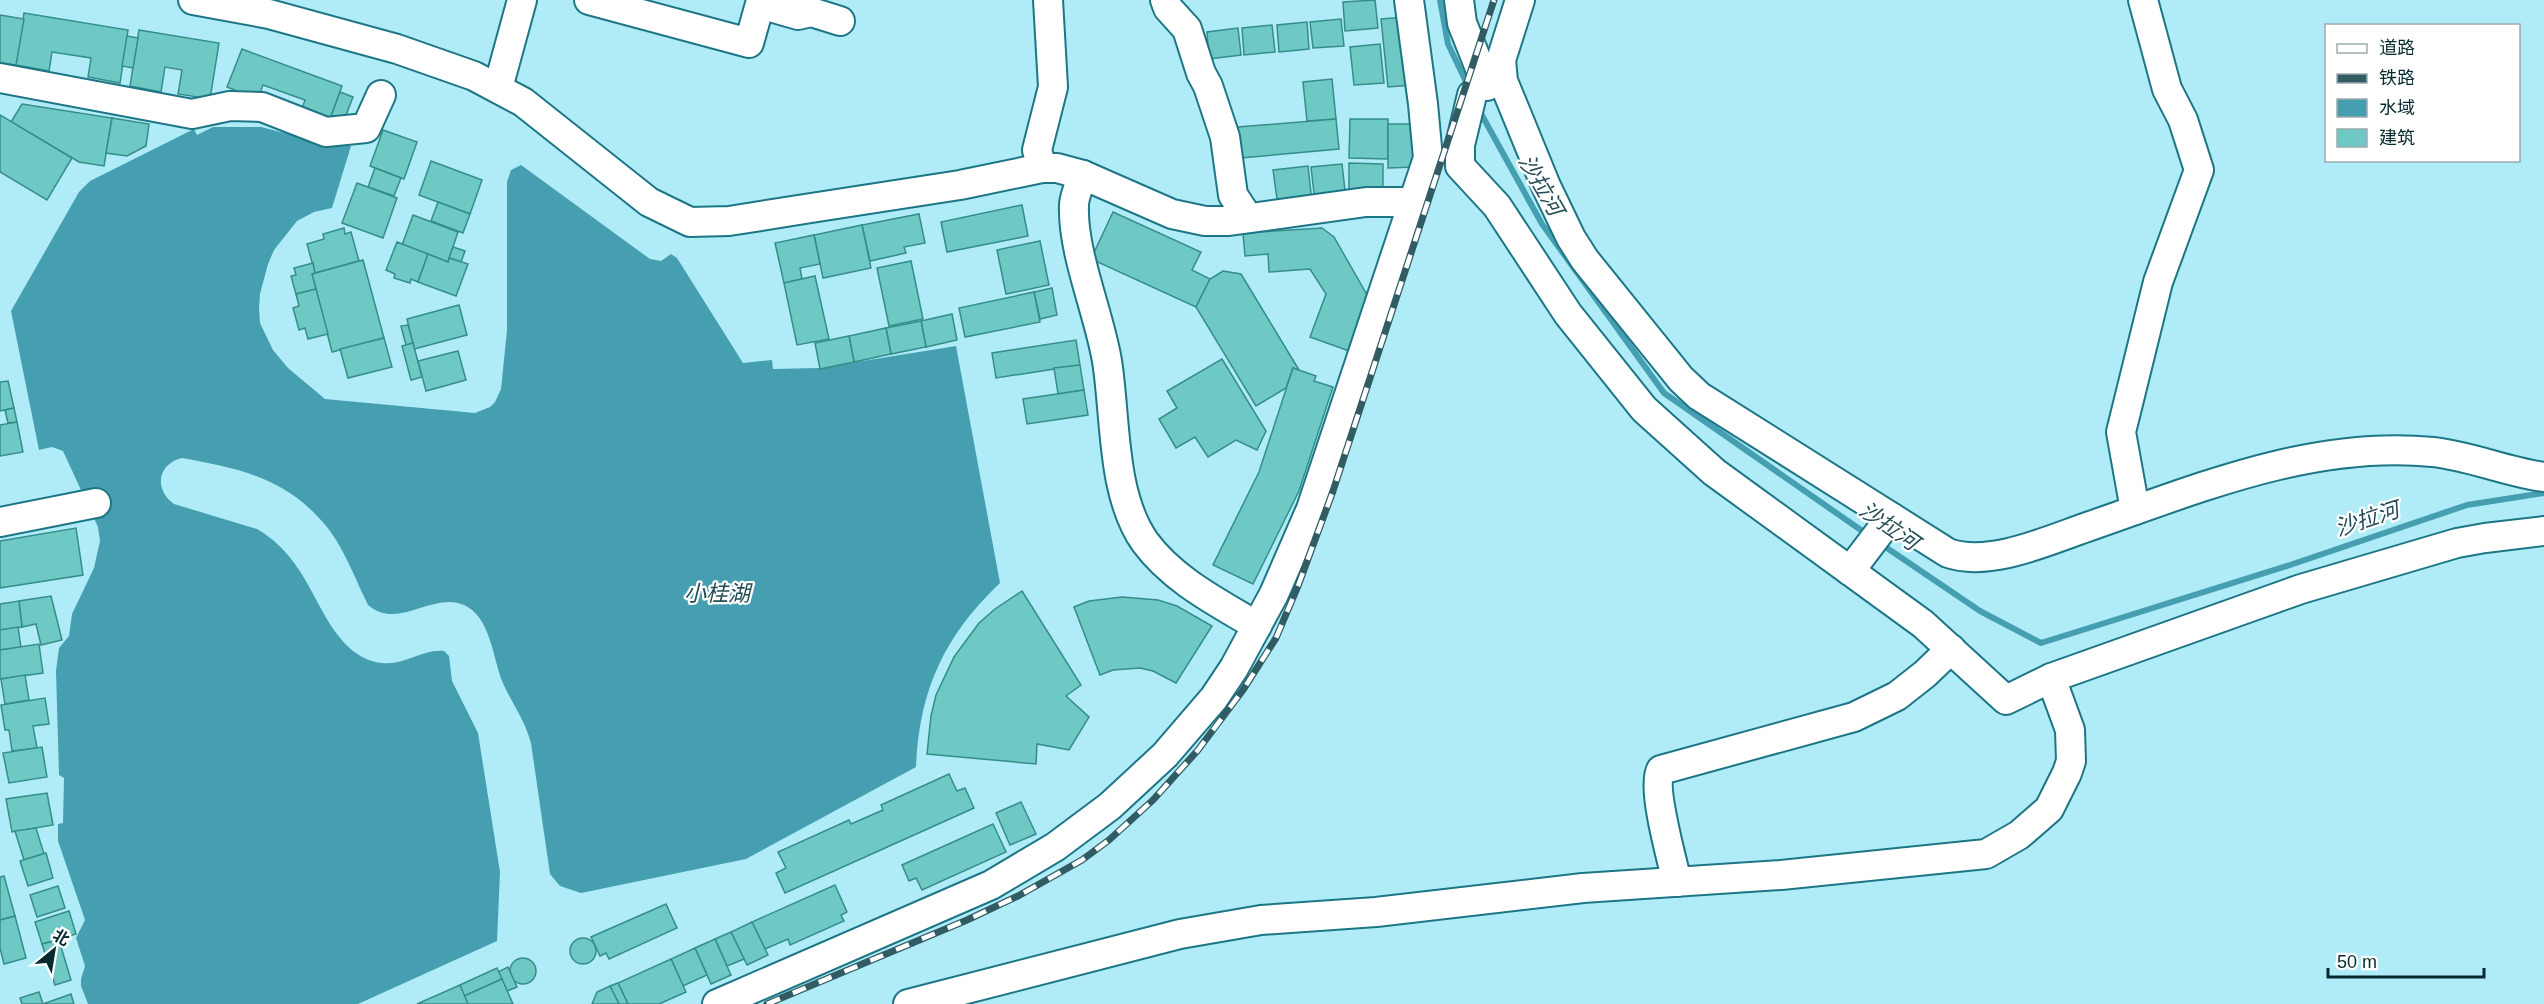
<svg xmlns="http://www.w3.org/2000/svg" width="2544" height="1004" viewBox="0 0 2544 1004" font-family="Helvetica,'Noto Sans SC',sans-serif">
	<rect width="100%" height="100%" fill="#b0ecf8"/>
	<path fill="#469fb0" d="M213,127h48l74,19h16l-19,62 -18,4 -17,9 -23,29 -6,14 -8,30 -1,14 1,15 13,27 15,18 37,31 150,14 15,-6 5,-5 6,-13 6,-59v-148l4,-12 10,-5 129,94 11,2 10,-7 6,4 66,105 29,-3 1,9 46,-1 137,-22 44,237c-55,52 -81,107 -84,184l-170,92 -165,34 -21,-7 -10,-12 -19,-131c-7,-25 -19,-39 -29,-62 -9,-23 -12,-65 -38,-76 -32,-14 -66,26 -96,0 -12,-24 -22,-52 -38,-74 -40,-52 -87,-62 -148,-73 -25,6 -28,32 -8,46l83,25c16,9 30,23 40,38 23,32 39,91 85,96 23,3 39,-14 62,-12l5,5 3,25 26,52 22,139 -3,69 -139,63h-270l-7,-18v-7l4,-13 -9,-28 9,-18 -27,-79v-17l5,-1 1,-45 -5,-3 -3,-104 3,-23 10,-12 3,-22 22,-46 6,-27 -2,-14 -35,-76 -11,-4 -13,3 -28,-139 68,-119 11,-11 104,-52 3,6z"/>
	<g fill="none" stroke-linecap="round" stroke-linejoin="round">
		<g stroke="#469fb0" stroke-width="6">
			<path d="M1440,0l8,44 22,46"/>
			<path d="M1479,110l63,114 122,169 204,142"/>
			<path d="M1881,544l99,67 61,32 249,-78 177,-60 77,-12"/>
		</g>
	</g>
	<g fill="#6ec9c5" stroke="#358d8a" stroke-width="1.5">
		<path d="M1375,0l3,28 -33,3 -2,-29z"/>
		<path d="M24,13l104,17 -8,53 -32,-6 3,-19 -39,-6 -3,19 -33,-6z"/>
		<path d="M0,15l24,4 -8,46 -16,-2z"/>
		<path d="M1405,17l7,68 -24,2 -7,-68z"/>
		<path d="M1341,19l3,27 -31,2 -3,-26z"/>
		<path d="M1307,22l2,27 -30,3 -2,-27z"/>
		<path d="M1272,25l3,27 -31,3 -2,-27z"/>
		<path d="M1238,28l3,27 -32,4 -2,-27z"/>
		<path d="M139,30l80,13 -9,56 -32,-5 4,-24 -17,-3 -4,25 -31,-6z"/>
		<path d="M127,36l11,2 -5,30 -11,-2z"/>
		<path d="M1380,44l4,39 -30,2 -4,-38z"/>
		<path d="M242,49l100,37 -14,39 -28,-11 5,-14 -42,-15 -5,14 -31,-12z"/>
		<path d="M1332,79l4,40 -29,2 -4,-39z"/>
		<path d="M340,92l13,5 -10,26 -13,-4z"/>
		<path d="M22,104l90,14 -8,48 -25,-4 -68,-40z"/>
		<path d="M0,115l72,43 -25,42 -47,-28z"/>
		<path d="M112,118l37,6 -3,22 -19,10 -21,-3z"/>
		<path d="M1336,119l3,30 -98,9 -3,-31z"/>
		<path d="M1350,119h38v40l-39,-1z"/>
		<path d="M1388,124h28v43l-28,1z"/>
		<path d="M383,130l34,12 -13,37 -34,-13z"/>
		<path d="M431,161l51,19 -12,34 -51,-19z"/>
		<path d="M1349,163l34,1v34h-34z"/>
		<path d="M1342,164l4,35 -31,3 -4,-35z"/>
		<path d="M1308,166l4,36 -34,4 -5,-36z"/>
		<path d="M375,168l26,10 -7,18 -26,-9z"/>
		<path d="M357,183l40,15 -14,40 -41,-15z"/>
		<path d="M438,202l32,12 -7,19 -32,-12z"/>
		<path d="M1022,205l6,31 -81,16 -6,-30z"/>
		<path d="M1113,212l88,40 -9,18 18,9 -14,28 -105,-48z"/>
		<path d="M919,214l6,29 -21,4 2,6 -36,8 -8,-36z"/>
		<path d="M413,215l45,17 -10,30 -46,-17z"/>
		<path d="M862,225l9,43 -48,10 -9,-43z"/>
		<path d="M344,228l1,6 6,-2 8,29 -44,12 -8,-29 17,-5 -1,-5z"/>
		<path d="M1322,228l12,9 36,63 -18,52 -42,-15 16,-43 -16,-25 -41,3 -1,-18 -23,2 -2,-23z"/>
		<path d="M814,235l6,29 -20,4 2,11 -18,4 -9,-40z"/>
		<path d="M1040,241l9,44 -43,9 -9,-44z"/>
		<path d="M397,242l31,12 -10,28 -7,-3 -1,4 -16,-5 1,-4 -9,-4z"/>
		<path d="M453,247l12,4 -4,11 -12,-4z"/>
		<path d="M428,254l20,8 1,-4 19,6 -12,32 -38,-14z"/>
		<path d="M363,260l21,78 -52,14 -20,-78z"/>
		<path d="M911,261l12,58 -34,7 -12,-58z"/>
		<path d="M313,263l2,10 -3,1 4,15 -20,5 -5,-18 5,-1 -2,-7z"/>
		<path d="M1223,271l18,3 58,96 -6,-2 -7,20 -30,18 -60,-99 14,-28z"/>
		<path d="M815,276l14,63 -32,6 -13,-62z"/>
		<path d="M1052,288l5,27 -17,4 -6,-27z"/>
		<path d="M316,289l12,45 -20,5 -3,-11 -6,2 -6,-22 6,-2 -3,-12z"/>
		<path d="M1034,292l6,30 -75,15 -6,-29z"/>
		<path d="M459,305l8,30 -53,14 -7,-30z"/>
		<path d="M952,314l5,26 -31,7 -5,-26z"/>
		<path d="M921,321l5,26 -35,7 -5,-26z"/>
		<path d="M408,325l5,18 -7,2 -5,-19z"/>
		<path d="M886,328l5,26 -37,8 -5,-26z"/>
		<path d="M849,336l5,26 -34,7 -5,-26z"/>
		<path d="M384,338l8,29 -44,11 -8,-29z"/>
		<path d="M1076,340l4,25 -84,13 -4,-25z"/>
		<path d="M413,343l9,34 -11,3 -9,-34z"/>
		<path d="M458,351l8,29 -40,11 -8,-30z"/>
		<path d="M1222,359l44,72 -9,19 -21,-10 -28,17 -13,-20 -19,11 -17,-29 18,-11 -10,-17z"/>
		<path d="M1080,365l4,25 -26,4 -4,-26z"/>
		<path d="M1293,368l23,8 -2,5 19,6 -34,104 -46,93 -40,-19 46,-93z"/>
		<path d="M8,381l6,27 -14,3v-29z"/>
		<path d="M1084,390l4,25 -61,9 -4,-25z"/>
		<path d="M14,408l3,14 -9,1 -3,-13z"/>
		<path d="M17,422l6,30 -23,4v-31z"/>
		<path d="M76,528l7,47 -83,13v-47z"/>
		<path d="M1022,591l59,94 -15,11 23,21 -20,33 -32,-6 -1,20 -109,-10 4,-38 5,-21 18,-38 25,-34 16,-14z"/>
		<path d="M51,596l11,44 -21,5 -5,-21 -14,3 -3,-26z"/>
		<path d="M1122,597l36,3 19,6 35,20 -36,57 -23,-12 -13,-3 -27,2 -13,5 -26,-68 15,-6z"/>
		<path d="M19,601l3,26 -22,3v-26z"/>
		<path d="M18,627l3,20 -21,3v-20z"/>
		<path d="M39,644l4,29 -43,6v-29z"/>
		<path d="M25,675l4,25 -24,4 -4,-25z"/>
		<path d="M45,698l4,26 -16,2 4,22 -25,3 -3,-21h-4l-4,-25z"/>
		<path d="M42,747l5,30 -38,6 -6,-30z"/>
		<path d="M949,774l8,17 8,-3 9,20 -189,85 -9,-20 10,-5 -8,-16 71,-32 2,4 32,-14 -2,-5z"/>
		<path d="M47,793l6,32 -41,7 -6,-33z"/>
		<path d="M1021,802l15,32 -26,11 -14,-32z"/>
		<path d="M993,824l13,28 -84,38 -6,-12 -7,3 -7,-16z"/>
		<path d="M36,828l8,26 -20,6 -9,-29z"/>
		<path d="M46,853l7,25 -25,8 -8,-25z"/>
		<path d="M4,876l11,40 -15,4v-43z"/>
		<path d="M835,885l12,27 -6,3 3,6 -54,24 -2,-6 -23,10 -13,-27z"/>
		<path d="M58,886l7,22 -28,9 -7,-22z"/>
		<path d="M666,904l11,24 -68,31 -3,-6 -6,3 -9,-19z"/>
		<path d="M69,911l7,23 -34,10 -7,-22z"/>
		<path d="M15,916l11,42 -22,6 -4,-16v-28z"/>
		<path d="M752,922l16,33 -21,10 -16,-33z"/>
		<path d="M731,932l13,27 -17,7 -12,-27z"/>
		<circle cx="583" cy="951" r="13"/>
		<path d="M715,939l16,36 -20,9 -16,-36z"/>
		<path d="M59,940l12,40 -16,5 -13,-41z"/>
		<path d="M695,948l12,27 -24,11 -12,-27z"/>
		<circle cx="523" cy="971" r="13"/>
		<path d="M671,959l15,33 -27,12h-31l-10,-21z"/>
		<path d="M508,967l9,20 -10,4 -9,-19z"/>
		<path d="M497,968l5,11 -38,17 -4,-11z"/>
		<path d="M502,979l11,25h-45l-4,-8z"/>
		<path d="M618,983l10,21h-9l-9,-18z"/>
		<path d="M460,985l8,19h-51z"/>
		<path d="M610,986l9,18h-27l5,-12z"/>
		<path d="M39,992l4,12 28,-10 3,10h-52l-2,-6z"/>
	</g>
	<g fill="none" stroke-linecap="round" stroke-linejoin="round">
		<g stroke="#1d7686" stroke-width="32">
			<g id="minor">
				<path d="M193,0l76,14 128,35 77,27 49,26 126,100 41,20 39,-1 82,-13 149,-23 82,-17h15l26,7 89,39 33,7h24l137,-19h47"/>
				<path d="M589,0l160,43 11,-39 38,11 13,-3 29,9"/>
				<path d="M1165,0l3,8 19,21 14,44 7,13 17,51 8,58 15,23"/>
				<path d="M1459,0l3,23 25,63"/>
				<path d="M1520,0l-19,60 2,21 43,105 25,52 14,22 96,119 18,17 249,157c43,15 103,-14 145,-28 109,-38 222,-85 340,-73 38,4 73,20 111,25"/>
				<path d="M0,78l192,36 38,-8 32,1 64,25 40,-4 15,-33"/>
				<path d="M498,88l24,-88"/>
				<path d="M1472,95l-12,50v21l37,40 71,108 76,95 70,63 209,152 83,76 45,-22 250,-89 156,-46 28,-5 59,-7"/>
				<path d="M1042,168l-5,-18 16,-63 -5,-87"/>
				<path d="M1083,175c-3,9 -9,21 -9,30 -2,47 25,108 33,156 9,56 4,133 38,181 28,38 72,60 112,84"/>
				<path d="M2135,510l-14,-78 37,-150 41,-112 -16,-50 -16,-31 -24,-89"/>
				<path d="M0,522l96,-19"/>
				<path d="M1850,571l41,-54"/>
				<path d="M1677,882c-5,-22 -26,-96 -16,-112l193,-53 43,-21 28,-22 26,-25"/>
				<path d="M717,1004l274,-119 64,-38 55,-41 55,-51 49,-57 20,-30 40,-74 37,-85 117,-351 -5,-54 -14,-104"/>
				<path d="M908,1004l272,-70 81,-14 115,-8 207,-24 198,-13 205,-21 33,-19 30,-26 18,-36 4,-12 -1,-31 -19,-52"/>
			</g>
		</g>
		<use href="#minor" stroke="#fff" stroke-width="28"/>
		<g stroke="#315c63" stroke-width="7">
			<path id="rail" d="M767,1004l200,-84 51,-24 64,-36 27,-20 44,-40 45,-50 45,-60 33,-52 22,-52 35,-95 161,-491"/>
		</g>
		<use href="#rail" stroke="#fff" stroke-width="4.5" stroke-dasharray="14" stroke-linecap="butt"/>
	</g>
	<g text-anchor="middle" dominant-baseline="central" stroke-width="4.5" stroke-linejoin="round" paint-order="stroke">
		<g font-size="22" font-style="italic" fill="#254d55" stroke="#fff">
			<text transform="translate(1541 185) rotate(60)">沙拉河</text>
			<text transform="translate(2367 519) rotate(-18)">沙拉河</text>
			<text transform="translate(1889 526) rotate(35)">沙拉河</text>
			<text x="717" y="593">小桂湖</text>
		</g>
	</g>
	<rect x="2325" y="24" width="195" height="138" fill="#ffffff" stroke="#9baaac" stroke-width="1.5"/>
	<rect x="2337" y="44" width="30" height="9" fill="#ffffff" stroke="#9baaac" stroke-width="1.5"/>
	<text x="2379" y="54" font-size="18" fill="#052a30">道路</text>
	<rect x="2337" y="74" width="30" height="9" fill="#315c63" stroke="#9baaac" stroke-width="1.5"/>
	<text x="2379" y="84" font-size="18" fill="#052a30">铁路</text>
	<rect x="2337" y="99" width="30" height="18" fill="#469fb0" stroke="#9baaac" stroke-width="1.5"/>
	<text x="2379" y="114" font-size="18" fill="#052a30">水域</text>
	<rect x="2337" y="129" width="30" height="18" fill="#6ec9c5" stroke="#9baaac" stroke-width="1.5"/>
	<text x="2379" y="144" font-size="18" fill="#052a30">建筑</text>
	<g transform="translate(54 950) rotate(30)" stroke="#ffffff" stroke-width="4.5" paint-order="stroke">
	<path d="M0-4.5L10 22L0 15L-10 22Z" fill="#052a30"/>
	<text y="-9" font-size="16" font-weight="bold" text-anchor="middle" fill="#052a30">北</text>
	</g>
	<path d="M2328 968v9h156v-9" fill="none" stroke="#052a30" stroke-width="3"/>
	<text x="2337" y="968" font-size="18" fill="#052a30" stroke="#ffffff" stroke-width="4.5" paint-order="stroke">50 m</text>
</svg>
